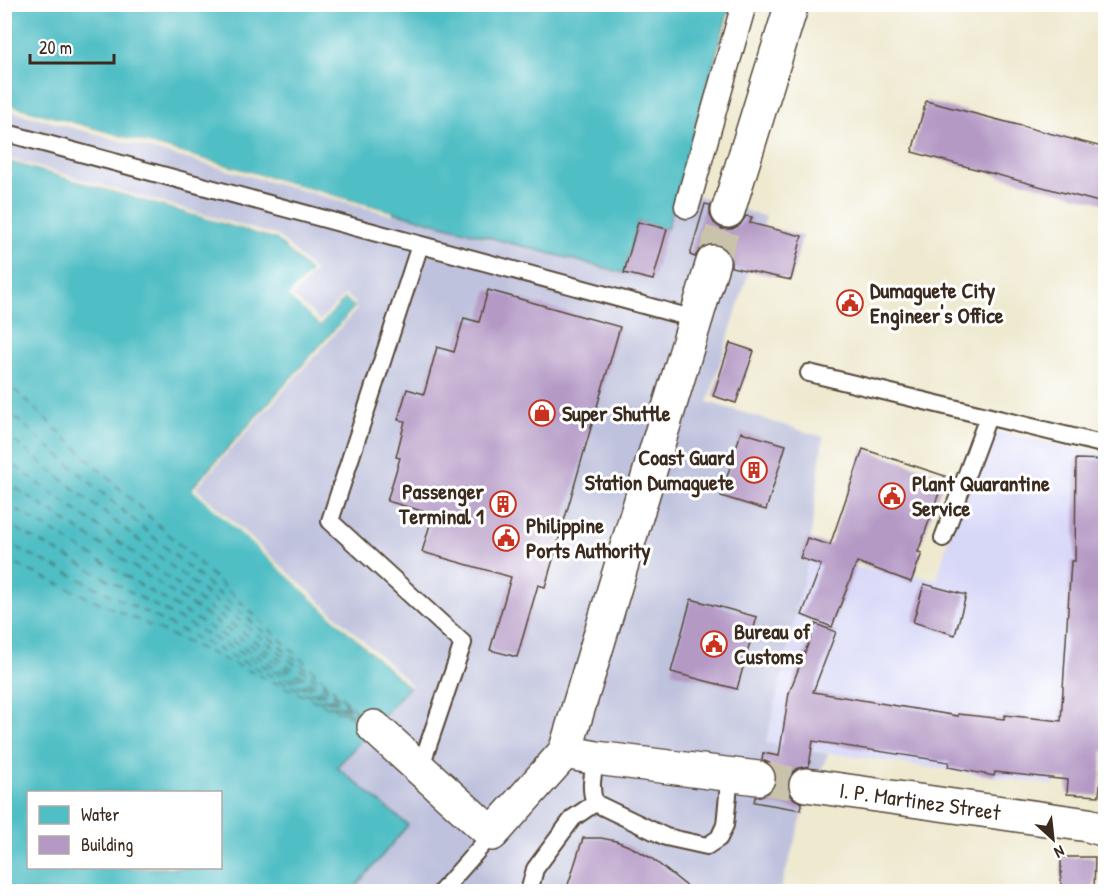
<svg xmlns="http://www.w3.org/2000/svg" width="1110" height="896" viewBox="0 0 1110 896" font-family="'Patrick Hand',sans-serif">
	<rect width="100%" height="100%" fill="#fff"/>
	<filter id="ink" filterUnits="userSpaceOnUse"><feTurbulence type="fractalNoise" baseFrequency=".0167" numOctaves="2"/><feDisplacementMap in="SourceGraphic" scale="12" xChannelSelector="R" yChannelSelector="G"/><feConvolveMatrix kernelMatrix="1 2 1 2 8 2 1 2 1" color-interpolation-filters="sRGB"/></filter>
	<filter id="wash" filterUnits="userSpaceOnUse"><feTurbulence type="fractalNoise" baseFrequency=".008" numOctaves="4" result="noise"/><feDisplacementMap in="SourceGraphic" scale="24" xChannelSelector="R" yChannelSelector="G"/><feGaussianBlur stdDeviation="1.35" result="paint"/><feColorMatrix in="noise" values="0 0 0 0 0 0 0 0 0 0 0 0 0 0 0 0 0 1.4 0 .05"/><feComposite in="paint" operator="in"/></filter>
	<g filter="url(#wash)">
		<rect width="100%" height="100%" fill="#eee9cf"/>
		<path fill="#d7d7f8" d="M979,428l126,26v298l-49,-3 -2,36 -288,-41 42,-183 129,18z"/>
		<path fill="#bfc2dd" d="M5,104l388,108 231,60 14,-50 29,7 10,-40 89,28 -58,185 115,35 -15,124 -42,182 62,11 -25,59 -23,78h-428l56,-66 -71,-57 -145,-279 128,-164 -32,-29 -11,-57 -272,-79z"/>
		<g fill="#50bec5" stroke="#467472" stroke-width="1.5" fill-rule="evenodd">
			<path d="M5,5h725l-63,224 -29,-7 -14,51 -231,-61 -388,-108v2z"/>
			<path d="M4,160l273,79 34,34 -22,23 31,29 25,-27 10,9 -163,181 217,199 -72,80 71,58 -56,66h-347zM28,792h192v76h-192z"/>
		</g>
		<g fill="#eee9cf">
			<path d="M5,104l388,108 -1,3 -388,-106z"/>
			<path d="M4,157l274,79 36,35 -1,3 -20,22 27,25 24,-26 3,1 9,8 -1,3 2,2 -161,179 216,197 -3,2 -217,-198 163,-182 -10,-9 -25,27 -32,-29 23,-24 -34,-33 -272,-79z"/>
		</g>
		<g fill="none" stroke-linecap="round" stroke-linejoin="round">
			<g stroke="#425e58" stroke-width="1.5" stroke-dasharray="8 6" stroke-linecap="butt">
				<path d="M4,380l358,336"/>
				<path d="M4,408l351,303"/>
				<path d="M4,433l357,284"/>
				<path d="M4,458l349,255"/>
				<path d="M4,480l356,238"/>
				<path d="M4,502l348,212"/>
				<path d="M4,522l356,197"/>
				<path d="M4,541l347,175"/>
				<path d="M4,559l355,162"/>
			</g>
		</g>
		<g id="blocks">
			<g fill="#b499c5">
				<path d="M926,101l180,47v56l-194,-52z"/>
				<path d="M705,204l5,1v10l4,8 8,6h10l8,-4 6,-9 6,1 -2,6 52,13 -11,44 -60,-13v-10l-4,-7 -9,-6h-10l-8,5 -5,8 -5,-2z"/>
				<path d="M638,222l29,7 -14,51 -29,-7z"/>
				<path d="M488,290l132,37 -75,260 -7,-2 -21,72 -27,-7 21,-73 -89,-25 11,-38 -46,-13 13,-43 -4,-1 9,-36 -7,-1 9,-31 17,5 13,-47 17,5 10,-34 15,4z"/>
				<path d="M730,343l24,8 -18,52 -23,-7z"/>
				<path d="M741,432l45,13 -20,65 -45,-14z"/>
				<path d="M863,449l82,27 -27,76 4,1 -11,29 -54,-20 -25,65 -30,-12 19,-50 -21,-7 7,-20 23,7z"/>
				<path d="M1076,459l30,1v291h-3l-4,45 -32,-2 1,-14 -73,-8 -1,4 -46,-9 1,-5 -136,-21 -4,25 -11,2 -7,6 -3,8 1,11 5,6 8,4 -1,7 -47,-8 1,-5 10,-2 8,-5 3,-9 -1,-11 -5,-7 -8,-3 1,-7 16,3 10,-63 27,-69 20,8 -23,60 145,24v-2l46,5 1,-4 56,6 10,-160h4z"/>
				<path d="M924,584l42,11 -11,40 -42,-13z"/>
				<path d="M691,599l66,18 -20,72 -66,-17z"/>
				<path d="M583,838h18l15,3 15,6 20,11 42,33h-127z"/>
				<path d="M1061,857h34l-1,34h-33z"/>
			</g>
		</g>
	</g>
	<g filter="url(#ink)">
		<use href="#blocks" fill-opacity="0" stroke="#564739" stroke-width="1.5"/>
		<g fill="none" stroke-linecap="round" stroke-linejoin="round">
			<g stroke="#cac3ac" stroke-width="33" stroke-dasharray="33 16" stroke-linecap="butt">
				<path d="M713,262l15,-51"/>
				<path d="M758,778l48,7"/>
			</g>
			<g stroke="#564739" stroke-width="20">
				<g id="service">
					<path d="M14,135l681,184"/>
					<path d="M809,373l297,72"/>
					<path d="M943,538l45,-121"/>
					<path d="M596,758c-3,16 -7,30 -1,45l71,34 41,9 12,-8 6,-13 5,-50"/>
					<path d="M420,769l43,-126 -133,-122 90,-276"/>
					<path d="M441,892l51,-58"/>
					<path d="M529,892l6,-23 38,-51 22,-15"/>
				</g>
			</g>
			<g stroke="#564739" stroke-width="27">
				<path id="pedestrian" d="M687,206l57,-202"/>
			</g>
			<g stroke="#564739" stroke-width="36">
				<g id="trunk">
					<path d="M728,211l64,-207"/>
					<path d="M374,727l118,107 73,-82 148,-490"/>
					<path d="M565,752l31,6 162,20"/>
					<path d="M806,785l282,40 18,5"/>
				</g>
			</g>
			<use href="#service" stroke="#fff" stroke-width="16"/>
			<use href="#pedestrian" stroke="#fff" stroke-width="24"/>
			<use href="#trunk" stroke="#fff" stroke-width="33"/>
		</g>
	</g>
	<defs>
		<g id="civic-ring" transform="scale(1.35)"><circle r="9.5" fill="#fff" stroke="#c8321e" stroke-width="1.5"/><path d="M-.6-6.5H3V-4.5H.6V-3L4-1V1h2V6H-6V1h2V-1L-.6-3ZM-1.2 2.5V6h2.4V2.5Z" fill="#c8321e"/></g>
		<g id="shop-ring" transform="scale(1.35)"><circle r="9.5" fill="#fff" stroke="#c8321e" stroke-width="1.5"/><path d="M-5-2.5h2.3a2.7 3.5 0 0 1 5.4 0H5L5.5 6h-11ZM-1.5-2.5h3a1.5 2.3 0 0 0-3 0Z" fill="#c8321e"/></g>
		<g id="building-ring" transform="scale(1.35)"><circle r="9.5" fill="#fff" stroke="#c8321e" stroke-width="1.5"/><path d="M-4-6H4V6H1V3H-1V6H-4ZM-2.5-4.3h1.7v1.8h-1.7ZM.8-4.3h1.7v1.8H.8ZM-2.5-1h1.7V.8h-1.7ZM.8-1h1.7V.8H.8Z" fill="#c8321e"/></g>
	</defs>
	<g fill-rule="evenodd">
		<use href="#civic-ring" x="850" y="303"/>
		<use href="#shop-ring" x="542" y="413"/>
		<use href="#building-ring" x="754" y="470"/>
		<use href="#civic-ring" x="892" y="496"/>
		<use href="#building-ring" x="503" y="504"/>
		<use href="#civic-ring" x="506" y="538"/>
		<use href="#civic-ring" x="714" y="644"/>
	</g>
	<g text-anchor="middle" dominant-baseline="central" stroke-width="6" stroke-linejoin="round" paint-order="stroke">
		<g font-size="22" font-weight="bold" fill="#3b2a1e" stroke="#fff" text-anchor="start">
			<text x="870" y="290">Dumaguete City<tspan x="870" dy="25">Engineer's Office</tspan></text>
			<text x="562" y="413">Super Shuttle</text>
			<text x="734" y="457" text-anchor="end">Coast Guard<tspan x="734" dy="25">Station Dumaguete</tspan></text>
			<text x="912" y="483">Plant Quarantine<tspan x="912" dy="25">Service</tspan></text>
			<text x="484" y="491" text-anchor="end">Passenger<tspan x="484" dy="25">Terminal 1</tspan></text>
			<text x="526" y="525">Philippine<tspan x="526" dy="25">Ports Authority</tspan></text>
			<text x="734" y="631">Bureau of<tspan x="734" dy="25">Customs</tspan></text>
		</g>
		<g font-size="22" fill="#3b2a1e" stroke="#fff">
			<text transform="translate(920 801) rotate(8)">I. P. Martinez Street</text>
		</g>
	</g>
	<rect width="1110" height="896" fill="none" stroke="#fff" stroke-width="24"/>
	<rect x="27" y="791" width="195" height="78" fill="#ffffff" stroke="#b1aaa5" stroke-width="1.5"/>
	<rect x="39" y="806" width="30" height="18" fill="#50bec5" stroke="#b1aaa5" stroke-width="1.5"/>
	<text x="81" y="821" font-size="18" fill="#3b2a1e">Water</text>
	<rect x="39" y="836" width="30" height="18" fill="#b499c5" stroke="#b1aaa5" stroke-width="1.5"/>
	<text x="81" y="851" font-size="18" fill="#3b2a1e">Building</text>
	<g transform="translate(1053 839) rotate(153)" stroke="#ffffff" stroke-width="4.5" paint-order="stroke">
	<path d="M0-4.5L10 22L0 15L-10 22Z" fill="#3b2a1e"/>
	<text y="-9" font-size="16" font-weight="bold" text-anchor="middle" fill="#3b2a1e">N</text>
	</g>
	<path d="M30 54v9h84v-9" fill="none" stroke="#3b2a1e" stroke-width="3"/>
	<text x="39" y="54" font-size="18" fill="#3b2a1e" stroke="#ffffff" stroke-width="4.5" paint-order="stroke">20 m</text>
</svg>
